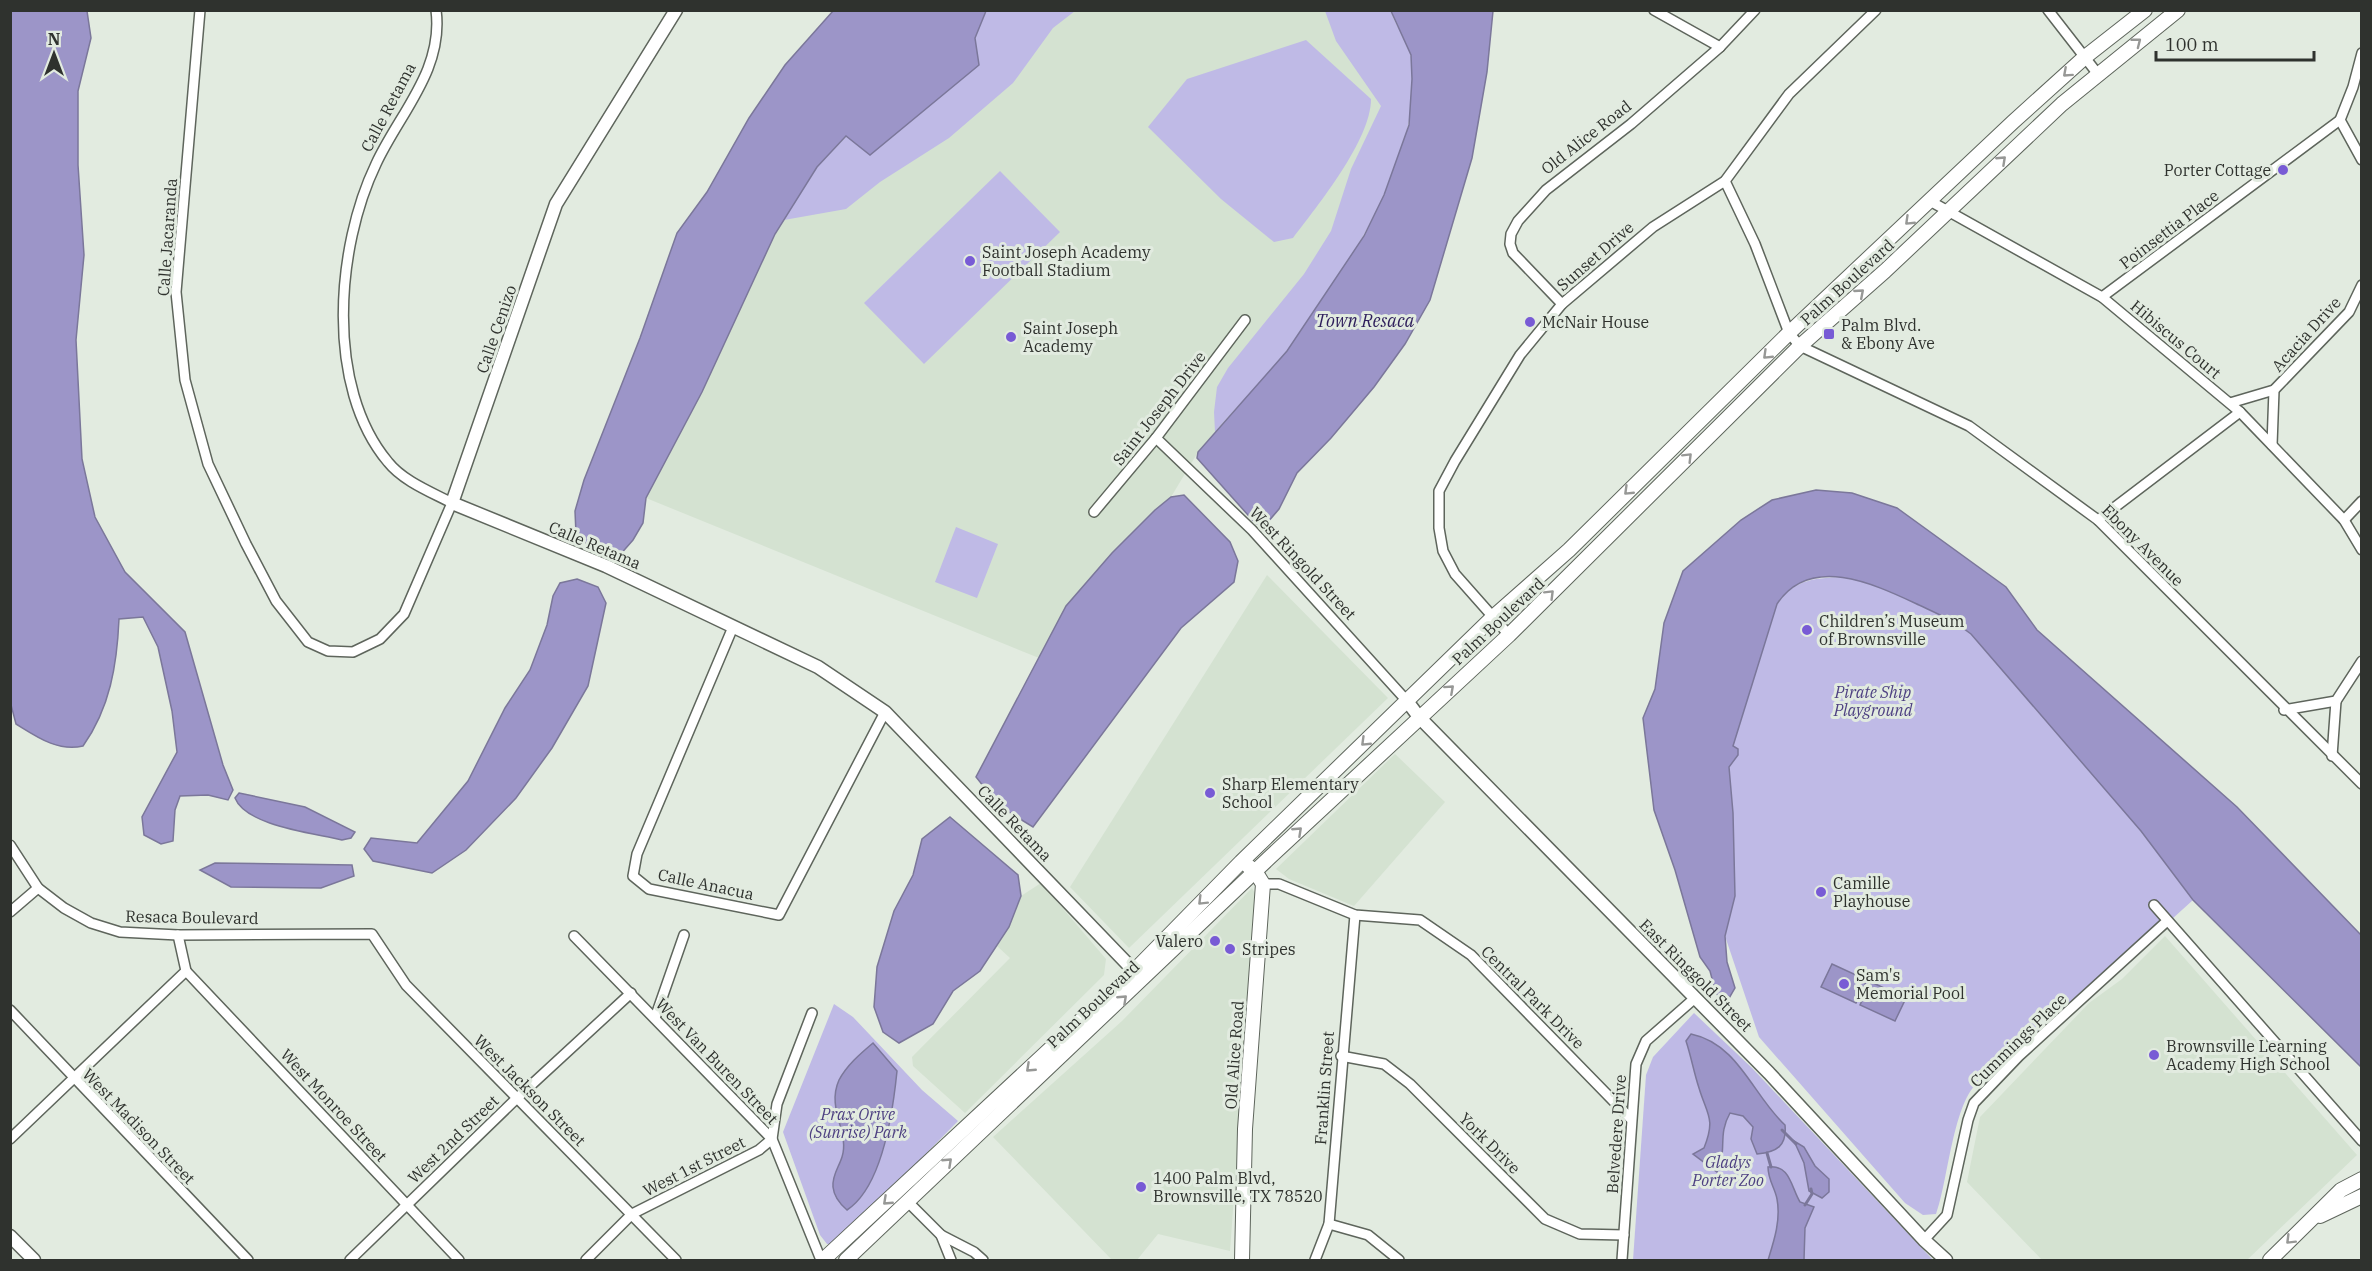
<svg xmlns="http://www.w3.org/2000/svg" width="2372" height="1271" viewBox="0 0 2372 1271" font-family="'IBM Plex Serif',serif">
	<rect width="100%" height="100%" fill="#e2ebe0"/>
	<g fill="#d4e2d1">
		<path d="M986,11h405l21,68 -163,312 -51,61 -27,45 -59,56 -46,53 -27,52 -393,-160 56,-106 73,-158 42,-67 162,-102z"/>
		<path d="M1267,575l121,123 -259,250 -59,-61z"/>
		<path d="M1395,754l50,48 -91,104 -65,-27 -13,-10z"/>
		<path d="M1041,883l65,76 -2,16 -139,138 -52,-47 -1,-9 98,-99 -13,-12 12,-19 12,-31z"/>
		<path d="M1252,888l4,7 -26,356 -72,-17 -21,26h-25l-119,-123 129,-116z"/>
		<path d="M2165,936l192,219 -110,105h-205l-75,-78 13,-65 109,-114 33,-24z"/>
	</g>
	<g fill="#bfbae6">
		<path d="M986,11h89l-22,17 -40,55 -64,55 -69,44 -34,27 -62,11 33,-53 30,-31 128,-98z"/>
		<path d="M1325,11h66c4,15 17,30 20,46 16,97 -68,218 -123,293 -22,29 -50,54 -73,82l-1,-20 3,-25 11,-19 76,-94 27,-43 20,-62 30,-63 -45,-65z"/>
		<path d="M1306,40l65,59c0,41 -53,106 -78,139l-19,4 -53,-43 -73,-72 39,-48z"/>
		<path d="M1000,171l60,61 -136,132 -60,-61z"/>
		<path d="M956,527l42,17 -21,54 -42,-16z"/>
		<path d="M1846,577c39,10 94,31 125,57l170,197 52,69 -191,173c-7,2 -16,4 -22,8 -27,18 -32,102 -44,133l-13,1 -18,-12 -146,-166 -34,-101 10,-40 -2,-83 -4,-46 9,-18 -6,-2 45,-143c18,-26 40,-26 69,-27z"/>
		<path d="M834,1004l19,13 69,73 36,31 -121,123h-10l-7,-9 -37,-103z"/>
		<path d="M1694,1013l58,55 181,192h-300l13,-185 7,-18z"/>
	</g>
	<g fill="#9c95c8" stroke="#7b779a" stroke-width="1.5">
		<path d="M10,11h77l4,27 -13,53v74l6,90 -8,85 6,119 13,58 30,55 60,60 38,133 10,25 -5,10 -20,-5 -28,1 -5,14 -2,31 -12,3 -17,-9 -2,-18 35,-65 -5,-41 -14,-64 -15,-30 -24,2c-2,46 -9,89 -36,127 -25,6 -46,-9 -67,-22l-5,-19z"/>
		<path d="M833,11h153l-11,27 4,27 -109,90 -24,-19 -29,31 -42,67 -73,158 -56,106 -3,25 -10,17 -14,16 -23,-4 -20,-18 -1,-23 9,-31 56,-142 37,-105 30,-41 42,-74 36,-53z"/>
		<path d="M1391,11h102l-6,61 -15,86 -42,142 -25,44 -31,43 -43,51 -34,35 -18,36 -12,14 -11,1 -59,-66 1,-6 89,-101 77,-115 20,-41 25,-70 3,-46 -1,-24z"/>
		<path d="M1816,490l36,3 45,15 109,79 31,43 200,177 124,128v132l-168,-167 -52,-69 -170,-197c-16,-13 -33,-20 -52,-29 -43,-20 -108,-52 -142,-1l-44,142 5,3v6l-9,12 4,46 2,83 -10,40 2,26 8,26 -7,12 -12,-6 -6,-23 -10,-14 -25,-87 -21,-60 -11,-92 12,-29 9,-66 19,-52 58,-51 31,-20z"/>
		<path d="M1184,495l46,47 8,19 -4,21 -53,46 -148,199 -34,-21 -23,-29 90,-171 46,-53 43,-43 16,-13z"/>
		<path d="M577,579l21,8 8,16 -18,83 -36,62 -36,50 -50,52 -34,23 -59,-12 -9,-12 7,-11 46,5 51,-62 37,-73 25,-38 17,-45 6,-29 7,-13z"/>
		<path d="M239,793l66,14 50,25 -4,6 -9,2c-28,-7 -96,-14 -107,-42z"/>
		<path d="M950,817l68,58 3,21 -12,31 -29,44 -27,20 -20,33 -34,19 -16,-11 -9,-25 3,-40 17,-56 19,-36 9,-36z"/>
		<path d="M215,863l137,2 2,11 -33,12 -90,-1 -31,-17z"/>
		<path d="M1832,964l35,16 -11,23 -35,-16z"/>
		<path d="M1871,982l35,16 -11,23 -35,-16z"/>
		<path d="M1691,1034c48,10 62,62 94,91 2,21 -8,27 -28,29l-6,-15 2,-12 -10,-11 -13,-3c-13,23 -2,36 -13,59l-24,-18 11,-6c12,-30 3,-33 -5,-60 -5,-15 -8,-32 -13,-47z"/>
		<path d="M873,1043l24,28c-4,40 -15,116 -50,139 -7,-6 -13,-13 -14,-23 -1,-12 6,-20 9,-30 8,-25 -16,-48 -3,-77 8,-15 21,-26 34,-37z"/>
		<path d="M1794,1141l10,6 11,19 14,13v13l-7,6 -13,-7 -5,-28z"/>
		<path d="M1768,1167c22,-3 23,20 32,35l14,5 -9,21 -1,32h-36c6,-19 13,-40 9,-61 -2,-11 -9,-19 -9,-32z"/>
	</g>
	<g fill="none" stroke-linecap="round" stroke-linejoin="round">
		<g stroke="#7b779a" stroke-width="3">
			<path d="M1782,1130l14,14"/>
			<path d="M1767,1153l4,14"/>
			<path d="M1805,1205l7,-11 -1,-5"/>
		</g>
		<g stroke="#5e655c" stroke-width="12">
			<g id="minor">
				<path d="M200,10l-24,282 9,88 23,84 38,80 30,57 32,41 20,9 25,1 27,-13 24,-25 48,-111c-21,-11 -49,-22 -64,-41 -63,-75 -52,-215 -12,-298 23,-50 68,-94 60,-154"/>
				<path d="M1654,10l66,37"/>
				<path d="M2048,10l49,63"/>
				<path d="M2362,53l-9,34 -13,33 22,40"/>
				<path d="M1725,181l30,63 34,89 11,13 169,80 129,94 264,264"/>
				<path d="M1930,201l172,96 138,115 104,108 18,30"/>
				<path d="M2102,297l238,-177"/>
				<path d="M1562,304l-49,-51 -3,-9 1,-10 7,-13 28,-31 85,-66 89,-77 35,-37"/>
				<path d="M2230,403l44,-13 75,-78 13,-27"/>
				<path d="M1156,438l96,92 155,171"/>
				<path d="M2272,445l2,-55"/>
				<path d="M1094,512l62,-74 89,-118"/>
				<path d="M2098,520l142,-108"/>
				<path d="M2344,520l18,-19"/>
				<path d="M733,627l-96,227 -4,22 16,13 130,26 106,-203"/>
				<path d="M1509,635l-54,-61 -12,-23 -4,-23v-37l16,-30 65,-106 42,-51 91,-77 72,-46 64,-87 87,-84"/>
				<path d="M2284,710l52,-9 26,-40"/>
				<path d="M2332,756l4,-55"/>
				<path d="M10,845l28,43 26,20 27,15 29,9 58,3 194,-1 34,51 270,275"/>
				<path d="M1263,884h16l76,31 65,5 51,35 159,163"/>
				<path d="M2154,905l208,236"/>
				<path d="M10,912l28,-24"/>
				<path d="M574,936l198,203 49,121"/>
				<path d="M186,971l273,289"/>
				<path d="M10,1010l238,250"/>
				<path d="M655,1018l29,-83"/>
				<path d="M1341,1056l43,8 26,20 135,135 35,15 44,1"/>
				<path d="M10,1139l176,-168 -8,-36"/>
				<path d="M907,1201l34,34 33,17 9,8"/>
				<path d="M1329,1224l39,11 31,25"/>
				<path d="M941,1235l10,25"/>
				<path d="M1924,1240l23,-25 21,-95 6,-17 45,-47 147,-134"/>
				<path d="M350,1260l166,-161 115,-106"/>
				<path d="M586,1260l46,-46 127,-64 13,-11 5,-35 35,-91"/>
				<path d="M1315,1260l14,-36 26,-309"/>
				<path d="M1622,1260l14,-196 10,-23 49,-43"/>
			</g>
		</g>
		<g stroke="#5e655c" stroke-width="15">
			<g id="tertiary">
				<path d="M676,10l-120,194 -104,299 154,63 212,101 67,45 255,265"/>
				<path d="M1407,701l12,16 350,356 155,167 22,20"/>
				<path d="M10,1236l24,24"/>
			</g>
		</g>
		<g stroke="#5e655c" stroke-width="16">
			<g id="secondary">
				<path d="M2320,1216l42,-20"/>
				<path d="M823,1260l311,-289 107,-109 251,-244 77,-68 220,-217 224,-211 72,-65 60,-47"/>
				<path d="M846,1260l423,-402 240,-223 291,-289 85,-75 177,-167 116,-94"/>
				<path d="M1242,1260l3,-131 18,-245 -8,-13 -7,-5"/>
				<path d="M2270,1260l71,-70 21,-11"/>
			</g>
		</g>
		<use href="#minor" stroke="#fff" stroke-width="9"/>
		<use href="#tertiary" stroke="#fff" stroke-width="12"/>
		<use href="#secondary" stroke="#fff" stroke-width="14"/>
	</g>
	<defs><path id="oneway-chevron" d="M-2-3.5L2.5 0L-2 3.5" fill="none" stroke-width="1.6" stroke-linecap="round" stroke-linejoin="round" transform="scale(1.5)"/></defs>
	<g stroke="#979896">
		<use href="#oneway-chevron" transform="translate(2137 42) rotate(-38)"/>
		<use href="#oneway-chevron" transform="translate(2067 73) rotate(138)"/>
		<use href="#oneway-chevron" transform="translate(2002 160) rotate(-43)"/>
		<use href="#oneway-chevron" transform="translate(1909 221) rotate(136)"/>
		<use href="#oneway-chevron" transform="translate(1860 293) rotate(-41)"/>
		<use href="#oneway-chevron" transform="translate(1767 355) rotate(136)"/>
		<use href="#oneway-chevron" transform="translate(1688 457) rotate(-45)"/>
		<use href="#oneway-chevron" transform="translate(1628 491) rotate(136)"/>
		<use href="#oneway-chevron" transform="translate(1550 594) rotate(-45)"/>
		<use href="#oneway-chevron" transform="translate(1450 689) rotate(-42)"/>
		<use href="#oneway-chevron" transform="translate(1365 742) rotate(136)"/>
		<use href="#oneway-chevron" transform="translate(1298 831) rotate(-43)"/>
		<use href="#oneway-chevron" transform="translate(1202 901) rotate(135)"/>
		<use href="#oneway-chevron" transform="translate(1123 999) rotate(-43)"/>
		<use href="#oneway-chevron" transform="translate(1030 1068) rotate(137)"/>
		<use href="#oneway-chevron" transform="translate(948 1162) rotate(-43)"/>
		<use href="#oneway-chevron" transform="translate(887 1201) rotate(137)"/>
		<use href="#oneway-chevron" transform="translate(2290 1240) rotate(135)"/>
	</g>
	<g fill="#785bd5" stroke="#e2ebe0" stroke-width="2">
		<circle cx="2283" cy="170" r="6"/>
		<circle cx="970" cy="261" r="6"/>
		<circle cx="1530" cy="322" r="6"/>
		<rect x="1823" y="328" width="12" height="12" rx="3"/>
		<circle cx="1011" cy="337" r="6"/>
		<circle cx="1807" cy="630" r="6"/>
		<circle cx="1210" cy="793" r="6"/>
		<circle cx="1821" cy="892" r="6"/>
		<circle cx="1215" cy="941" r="6"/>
		<circle cx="1230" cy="949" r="6"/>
		<circle cx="1844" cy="984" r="6"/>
		<circle cx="2154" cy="1055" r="6"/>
		<circle cx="1141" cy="1187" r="6"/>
	</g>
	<g text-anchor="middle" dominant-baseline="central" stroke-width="6" stroke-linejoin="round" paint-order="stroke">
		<g font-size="16" fill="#2f322e" stroke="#e2ebe0">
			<text transform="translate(388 107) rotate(-62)">Calle Retama</text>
			<text transform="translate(1586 137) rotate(-38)">Old Alice Road</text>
			<text transform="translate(2169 229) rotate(-37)">Poinsettia Place</text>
			<text transform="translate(167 237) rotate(-86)">Calle Jacaranda</text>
			<text transform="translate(1595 256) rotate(-41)">Sunset Drive</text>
			<text transform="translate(1847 282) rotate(-42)">Palm Boulevard</text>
			<text transform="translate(496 329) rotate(-71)">Calle Cenizo</text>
			<text transform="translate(2306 334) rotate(-48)">Acacia Drive</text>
			<text transform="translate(2176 339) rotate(40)">Hibiscus Court</text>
			<text transform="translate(1159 408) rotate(-52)">Saint Joseph Drive</text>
			<text transform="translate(595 545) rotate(23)">Calle Retama</text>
			<text transform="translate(2143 545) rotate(45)">Ebony Avenue</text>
			<text transform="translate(1303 563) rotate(47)">West Ringold Street</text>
			<text transform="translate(1498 621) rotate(-43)">Palm Boulevard</text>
			<text transform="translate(1015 823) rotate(46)">Calle Retama</text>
			<text transform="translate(706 884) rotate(12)">Calle Anacua</text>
			<text transform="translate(192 917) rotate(1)">Resaca Boulevard</text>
			<text transform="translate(1696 975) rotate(45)">East Ringgold Street</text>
			<text transform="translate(1533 997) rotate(45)">Central Park Drive</text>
			<text transform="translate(1093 1004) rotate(-43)">Palm Boulevard</text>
			<text transform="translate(2018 1040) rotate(-44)">Cummings Place</text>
			<text transform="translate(1234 1055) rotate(-86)">Old Alice Road</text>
			<text transform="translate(717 1061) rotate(46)">West Van Buren Street</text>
			<text transform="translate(1324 1088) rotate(-86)">Franklin Street</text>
			<text transform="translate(530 1090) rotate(45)">West Jackson Street</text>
			<text transform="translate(334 1105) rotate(47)">West Monroe Street</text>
			<text transform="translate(139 1126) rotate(46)">West Madison Street</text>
			<text transform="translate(1616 1134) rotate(-86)">Belvedere Drive</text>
			<text transform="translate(453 1139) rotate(-44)">West 2nd Street</text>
			<text transform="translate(1490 1143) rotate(45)">York Drive</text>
			<text transform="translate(694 1166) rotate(-27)">West 1st Street</text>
		</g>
		<g font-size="16" fill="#2f322e" stroke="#e2ebe0" text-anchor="start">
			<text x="2271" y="170" text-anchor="end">Porter Cottage</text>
			<text x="982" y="252">Saint Joseph Academy<tspan x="982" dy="18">Football Stadium</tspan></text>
			<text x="1542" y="322">McNair House</text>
			<text x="1841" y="325">Palm Blvd.<tspan x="1841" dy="18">&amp; Ebony Ave</tspan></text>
			<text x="1023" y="328">Saint Joseph<tspan x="1023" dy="18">Academy</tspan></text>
			<text x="1819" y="621">Children’s Museum<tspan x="1819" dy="18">of Brownsville</tspan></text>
			<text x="1222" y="784">Sharp Elementary<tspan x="1222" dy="18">School</tspan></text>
			<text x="1833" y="883">Camille<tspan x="1833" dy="18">Playhouse</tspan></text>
			<text x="1203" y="941" text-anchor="end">Valero</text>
			<text x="1242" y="949">Stripes</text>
			<text x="1856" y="975">Sam's<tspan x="1856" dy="18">Memorial Pool</tspan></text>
			<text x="2166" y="1046">Brownsville Learning<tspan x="2166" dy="18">Academy High School</tspan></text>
			<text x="1153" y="1178">1400 Palm Blvd,<tspan x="1153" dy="18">Brownsville, TX 78520</tspan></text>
		</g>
		<g font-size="16" font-style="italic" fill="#4e4182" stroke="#e2ebe0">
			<text x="1873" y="692">Pirate Ship<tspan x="1873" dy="18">Playground</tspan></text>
			<text x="858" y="1114">Prax Orive<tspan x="858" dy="18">(Sunrise) Park</tspan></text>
			<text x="1728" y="1162">Gladys<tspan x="1728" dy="18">Porter Zoo</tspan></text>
		</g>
		<g font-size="18" font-style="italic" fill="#2e1e5b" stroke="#e2ebe0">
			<text x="1365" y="320">Town Resaca</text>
		</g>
	</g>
	<rect width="2372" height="1271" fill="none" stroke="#2f322e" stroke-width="24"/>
	<g transform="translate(54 54)" stroke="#e2ebe0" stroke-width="4.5" paint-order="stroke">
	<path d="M0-4.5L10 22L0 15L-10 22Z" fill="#2f322e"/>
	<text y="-9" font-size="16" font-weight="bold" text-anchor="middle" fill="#2f322e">N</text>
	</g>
	<path d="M2156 51v9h158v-9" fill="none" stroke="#2f322e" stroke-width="3"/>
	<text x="2165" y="51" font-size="18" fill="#2f322e" stroke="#e2ebe0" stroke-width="4.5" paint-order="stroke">100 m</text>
</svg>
